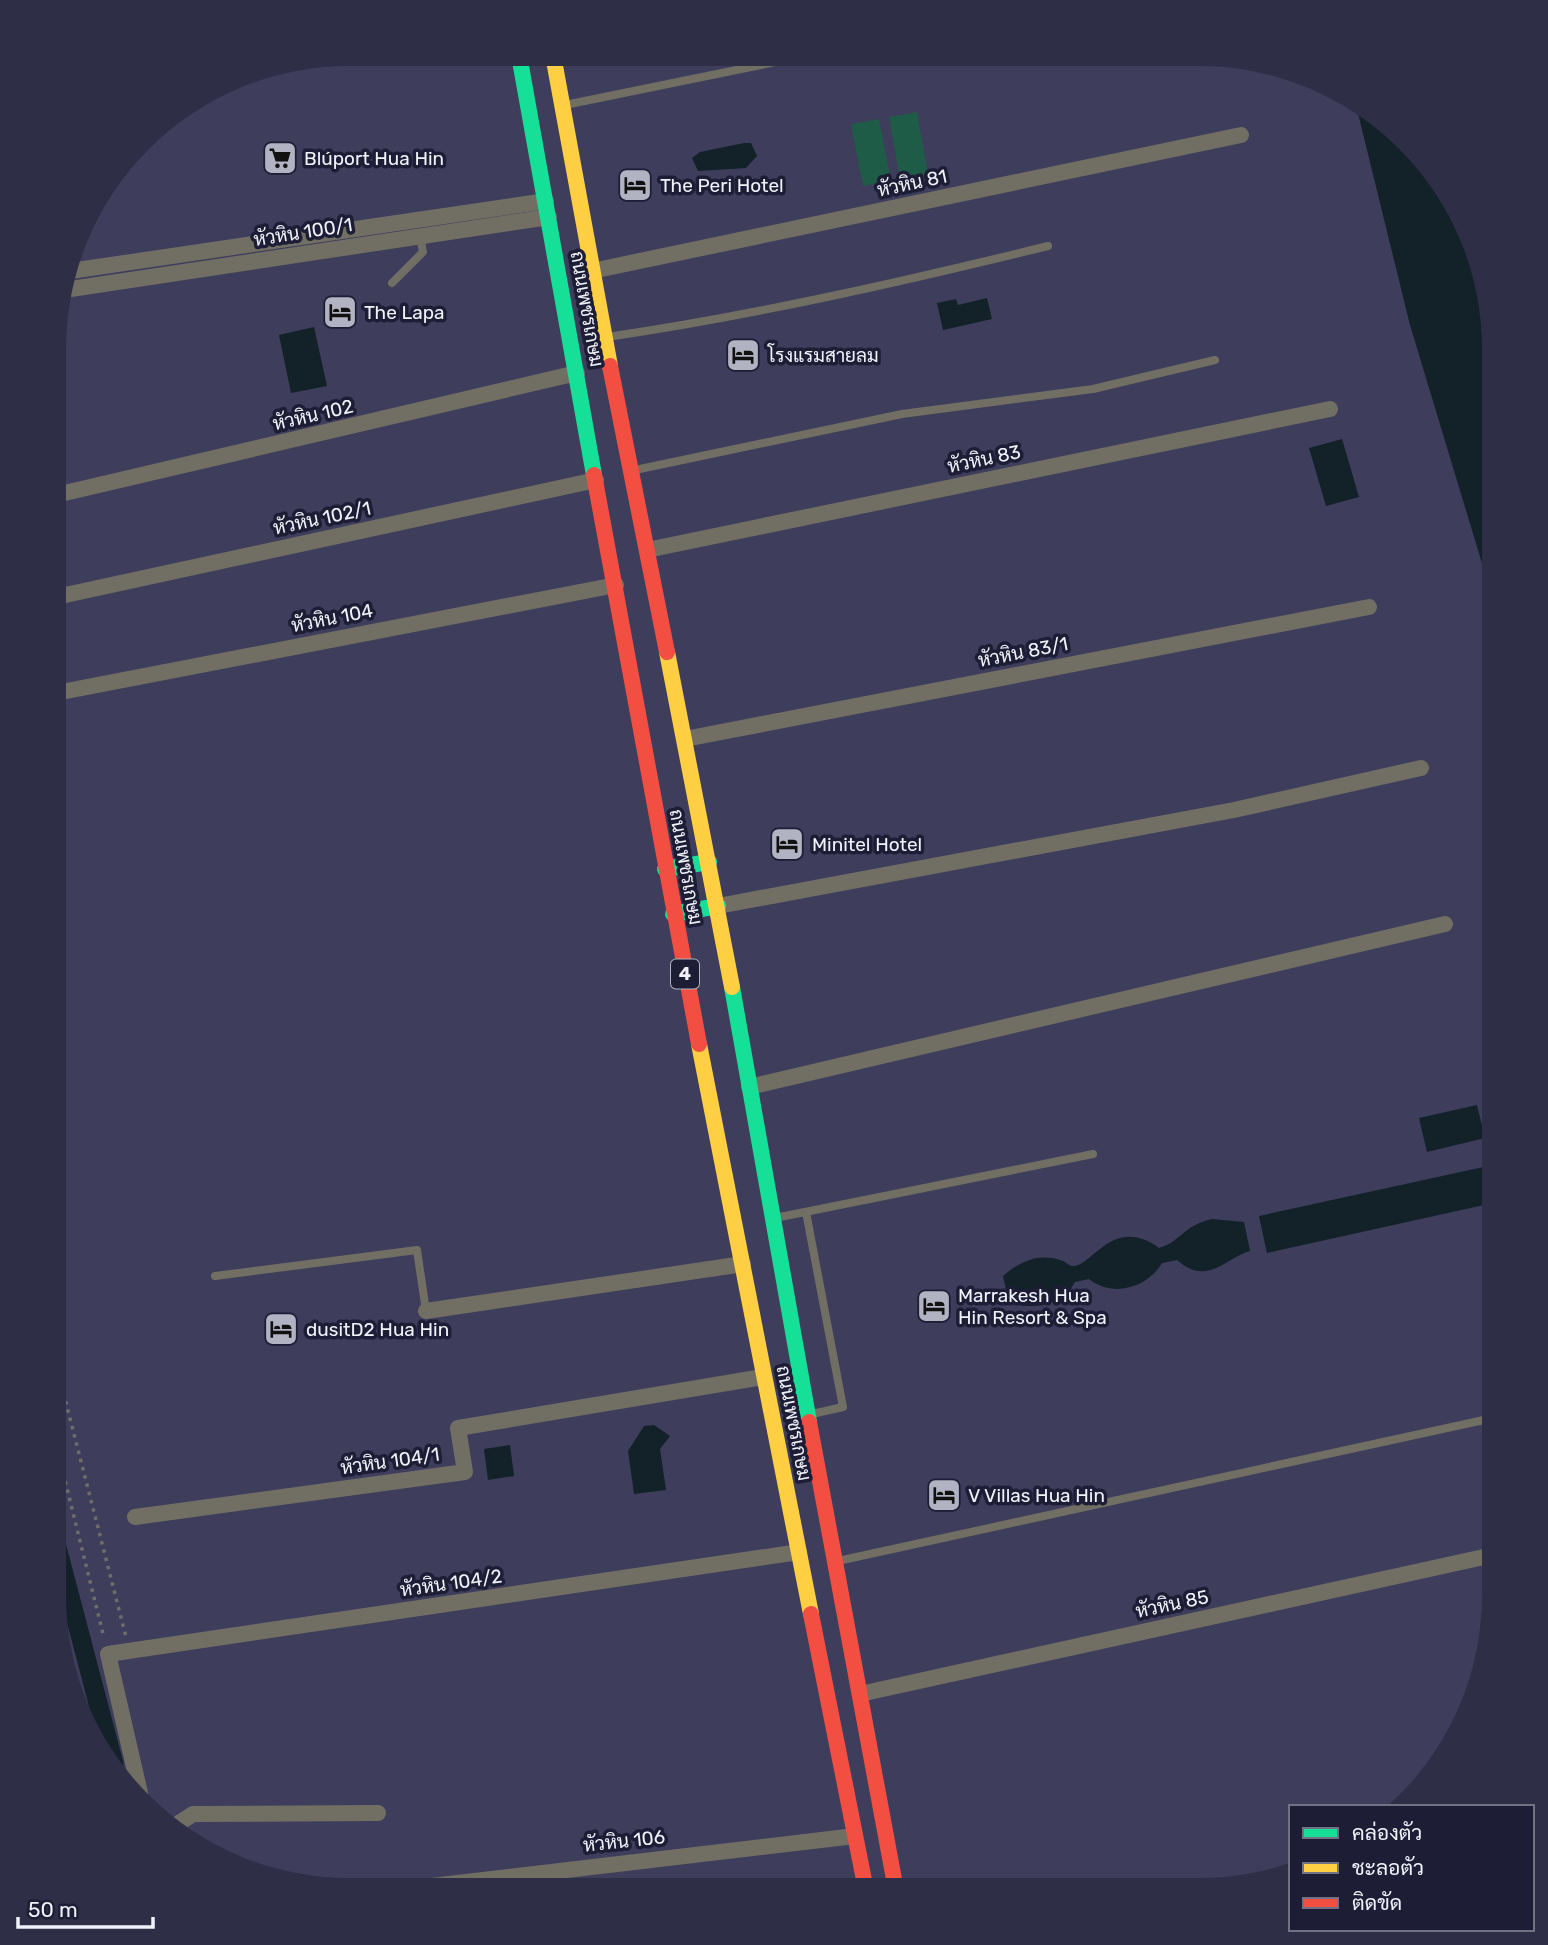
<svg xmlns="http://www.w3.org/2000/svg" width="1548" height="1945" viewBox="0 0 1548 1945" font-family="Rubik,Sarabun,sans-serif">
	<rect width="100%" height="100%" fill="#3e3d5b"/>
	<g fill="#1f5c48">
		<path d="M917,112l11,62 -28,5 -11,-62z"/>
		<path d="M879,119l12,62 -28,5 -12,-62z"/>
	</g>
	<g fill="#132129">
		<path d="M1355,101l8,3 91,98 30,71 10,76v254l-84,-278z"/>
		<path d="M744,143h7l6,13 -11,12 -48,3 -6,-13 8,-6z"/>
		<path d="M987,298l5,21 -49,11 -6,-27 19,-4 2,6z"/>
		<path d="M314,327l13,59 -36,7 -12,-58z"/>
		<path d="M1342,439l17,58 -33,9 -17,-58z"/>
		<path d="M1477,1105l8,33 -58,14 -8,-34z"/>
		<path d="M1488,1166l5,37 -226,50 -8,-37z"/>
		<path d="M1212,1219l32,3 6,29c-25,7 -42,36 -73,9l-15,3c-15,25 -49,35 -73,16l-14,3c-13,24 -42,28 -66,21l-6,-27c17,-15 37,-24 60,-15 3,1 6,5 9,5 19,3 40,-52 87,-18 22,-6 23,-22 53,-29z"/>
		<path d="M654,1425l16,11 -10,13 6,41 -32,4 -6,-43 16,-25z"/>
		<path d="M510,1445l4,31 -26,4 -4,-31z"/>
	</g>
	<g fill="none" stroke-linecap="round" stroke-linejoin="round">
		<path stroke="#132129" stroke-width="19" d="M54,1536l60,228"/>
		<g stroke="#6f6d6c" stroke-width="3.5" stroke-dasharray="3.5 5" stroke-linecap="butt">
			<path d="M55,1360l71,277"/>
			<path d="M55,1440l49,198"/>
		</g>
		<g stroke="#716f64" stroke-width="8">
			<path d="M565,105l240,-49"/>
			<path d="M392,283l31,-31 -3,-16"/>
			<path d="M607,337c149,-22 294,-55 441,-91"/>
			<path d="M635,470l267,-56 191,-25 122,-29"/>
			<path d="M806,1212l37,195 -31,7"/>
			<path d="M775,1218l318,-64"/>
			<path d="M215,1276l202,-26 9,61"/>
			<path d="M838,1561l655,-143"/>
		</g>
		<g stroke="#716f64" stroke-width="16">
			<path d="M70,271l476,-70"/>
			<path d="M592,271l649,-136"/>
			<path d="M64,290l485,-73"/>
			<path d="M56,495l521,-122"/>
			<path d="M647,550l683,-141"/>
			<path d="M56,597l540,-117"/>
			<path d="M56,693l560,-108"/>
			<path d="M685,739l684,-132"/>
			<path d="M718,906l516,-96 187,-42"/>
			<path d="M749,1087l696,-163"/>
			<path d="M426,1311l317,-47"/>
			<path d="M135,1517l330,-45 -7,-44 305,-51"/>
			<path d="M860,1694l633,-139"/>
			<path d="M140,1793l-32,-139 691,-102"/>
			<path d="M173,1827l20,-13 185,-1"/>
			<path d="M398,1890l457,-54"/>
		</g>
		<g stroke="#16e098" stroke-width="16">
			<path d="M519,55l75,420"/>
			<path d="M665,869l44,-7"/>
			<path d="M673,914l45,-8"/>
			<path d="M732,987l77,435"/>
		</g>
		<g stroke="#ffcf43" stroke-width="16">
			<path d="M553,55l57,311"/>
			<path d="M667,652l65,335"/>
			<path d="M699,1044l112,570"/>
		</g>
		<g stroke="#f24e42" stroke-width="16">
			<path d="M610,366l57,286"/>
			<path d="M594,475l105,569"/>
			<path d="M809,1422l87,468"/>
			<path d="M811,1614l55,276"/>
		</g>
	</g>
	<defs>
		<g id="supermarket-square" transform="scale(1.75)"><rect x="-9" y="-9" width="18" height="18" rx="4" fill="#b2b3c2" stroke="#1d1d36"/><path d="M-6-5.5h2.5l.6 2H6L4.5 2H-2.5L-4.4-4H-6ZM-1.5 3.2a1.3 1.3 0 1 0 .1 0ZM3 3.2a1.3 1.3 0 1 0 .1 0Z" fill="#111"/></g>
		<g id="hotel-square" transform="scale(1.75)"><rect x="-9" y="-9" width="18" height="18" rx="4" fill="#b2b3c2" stroke="#1d1d36"/><path d="M-6-4.5h1.5V1H6V5H4.5V3h-9V5H-6ZM-4 0a1.8 1.8 0 1 1 3.6 0ZM.5 0V-2.5h3Q6-2.5 6 0Z" fill="#111"/></g>
	</defs>
	<g fill-rule="evenodd">
		<use href="#supermarket-square" x="280" y="158"/>
		<use href="#hotel-square" x="635" y="185"/>
		<use href="#hotel-square" x="340" y="312"/>
		<use href="#hotel-square" x="743" y="355"/>
		<use href="#hotel-square" x="787" y="844"/>
		<use href="#hotel-square" x="934" y="1306"/>
		<use href="#hotel-square" x="281" y="1329"/>
		<use href="#hotel-square" x="944" y="1495"/>
	</g>
	<g text-anchor="middle" dominant-baseline="central" stroke-width="7" stroke-linejoin="round" paint-order="stroke">
		<rect fill="#1d1d36" stroke="#b1b2be" stroke-width="2" x="671" y="959.5" width="28" height="29" rx="5"/>
		<g font-size="18" font-weight="bold" fill="#f1f2f9">
			<text x="685" y="974">4</text>
		</g>
		<g font-size="19" fill="#f1f2f9" stroke="#1d1d36" text-anchor="start">
			<text x="304" y="158">Blúport Hua Hin</text>
			<text x="660" y="185">The Peri Hotel</text>
			<text x="364" y="312">The Lapa</text>
			<text x="768" y="355">โรงแรมสายลม</text>
			<text x="812" y="844">Minitel Hotel</text>
			<text x="958" y="1295">Marrakesh Hua<tspan x="958" dy="22">Hin Resort &amp; Spa</tspan></text>
			<text x="306" y="1329">dusitD2 Hua Hin</text>
			<text x="968" y="1495">V Villas Hua Hin</text>
		</g>
		<g font-size="19" fill="#f1f2f9" stroke="#1d1d36">
			<text transform="translate(912 183) rotate(-12)">หัวหิน 81</text>
			<text transform="translate(303 232) rotate(-9)">หัวหิน 100/1</text>
			<text transform="translate(587 309) rotate(80)">ถนนเพชรเกษม</text>
			<text transform="translate(313 415) rotate(-13)">หัวหิน 102</text>
			<text transform="translate(984 459) rotate(-12)">หัวหิน 83</text>
			<text transform="translate(322 518) rotate(-12)">หัวหิน 102/1</text>
			<text transform="translate(332 618) rotate(-11)">หัวหิน 104</text>
			<text transform="translate(1023 652) rotate(-11)">หัวหิน 83/1</text>
			<text transform="translate(686 867) rotate(80)">ถนนเพชรเกษม</text>
			<text transform="translate(794 1423) rotate(79)">ถนนเพชรเกษม</text>
			<text transform="translate(390 1461) rotate(-8)">หัวหิน 104/1</text>
			<text transform="translate(451 1583) rotate(-8)">หัวหิน 104/2</text>
			<text transform="translate(1172 1604) rotate(-12)">หัวหิน 85</text>
			<text transform="translate(624 1841) rotate(-6)">หัวหิน 106</text>
		</g>
	</g>
	<path d="M0 0H1548V1945H0ZM349 66H1199A283 283 0 0 1 1482 349V1595A283 283 0 0 1 1199 1878H349A283 283 0 0 1 66 1595V349A283 283 0 0 1 349 66Z" fill="#2e2e46" fill-rule="evenodd"/>
	<rect x="1289" y="1805" width="245" height="126" fill="#1d1d36" stroke="#727284" stroke-width="2"/>
	<rect x="1303" y="1828" width="35" height="10" fill="#16e098" stroke="#727284" stroke-width="2"/>
	<text x="1352" y="1840" font-size="21" fill="#f1f2f9">คล่องตัว</text>
	<rect x="1303" y="1863" width="35" height="10" fill="#ffcf43" stroke="#727284" stroke-width="2"/>
	<text x="1352" y="1875" font-size="21" fill="#f1f2f9">ชะลอตัว</text>
	<rect x="1303" y="1898" width="35" height="10" fill="#f24e42" stroke="#727284" stroke-width="2"/>
	<text x="1352" y="1910" font-size="21" fill="#f1f2f9">ติดขัด</text>
	<path d="M18 1917v10h135v-10" fill="none" stroke="#f1f2f9" stroke-width="3.5"/>
	<text x="28" y="1917" font-size="21" fill="#f1f2f9" stroke="#1d1d36" stroke-width="5" paint-order="stroke">50 m</text>
</svg>
